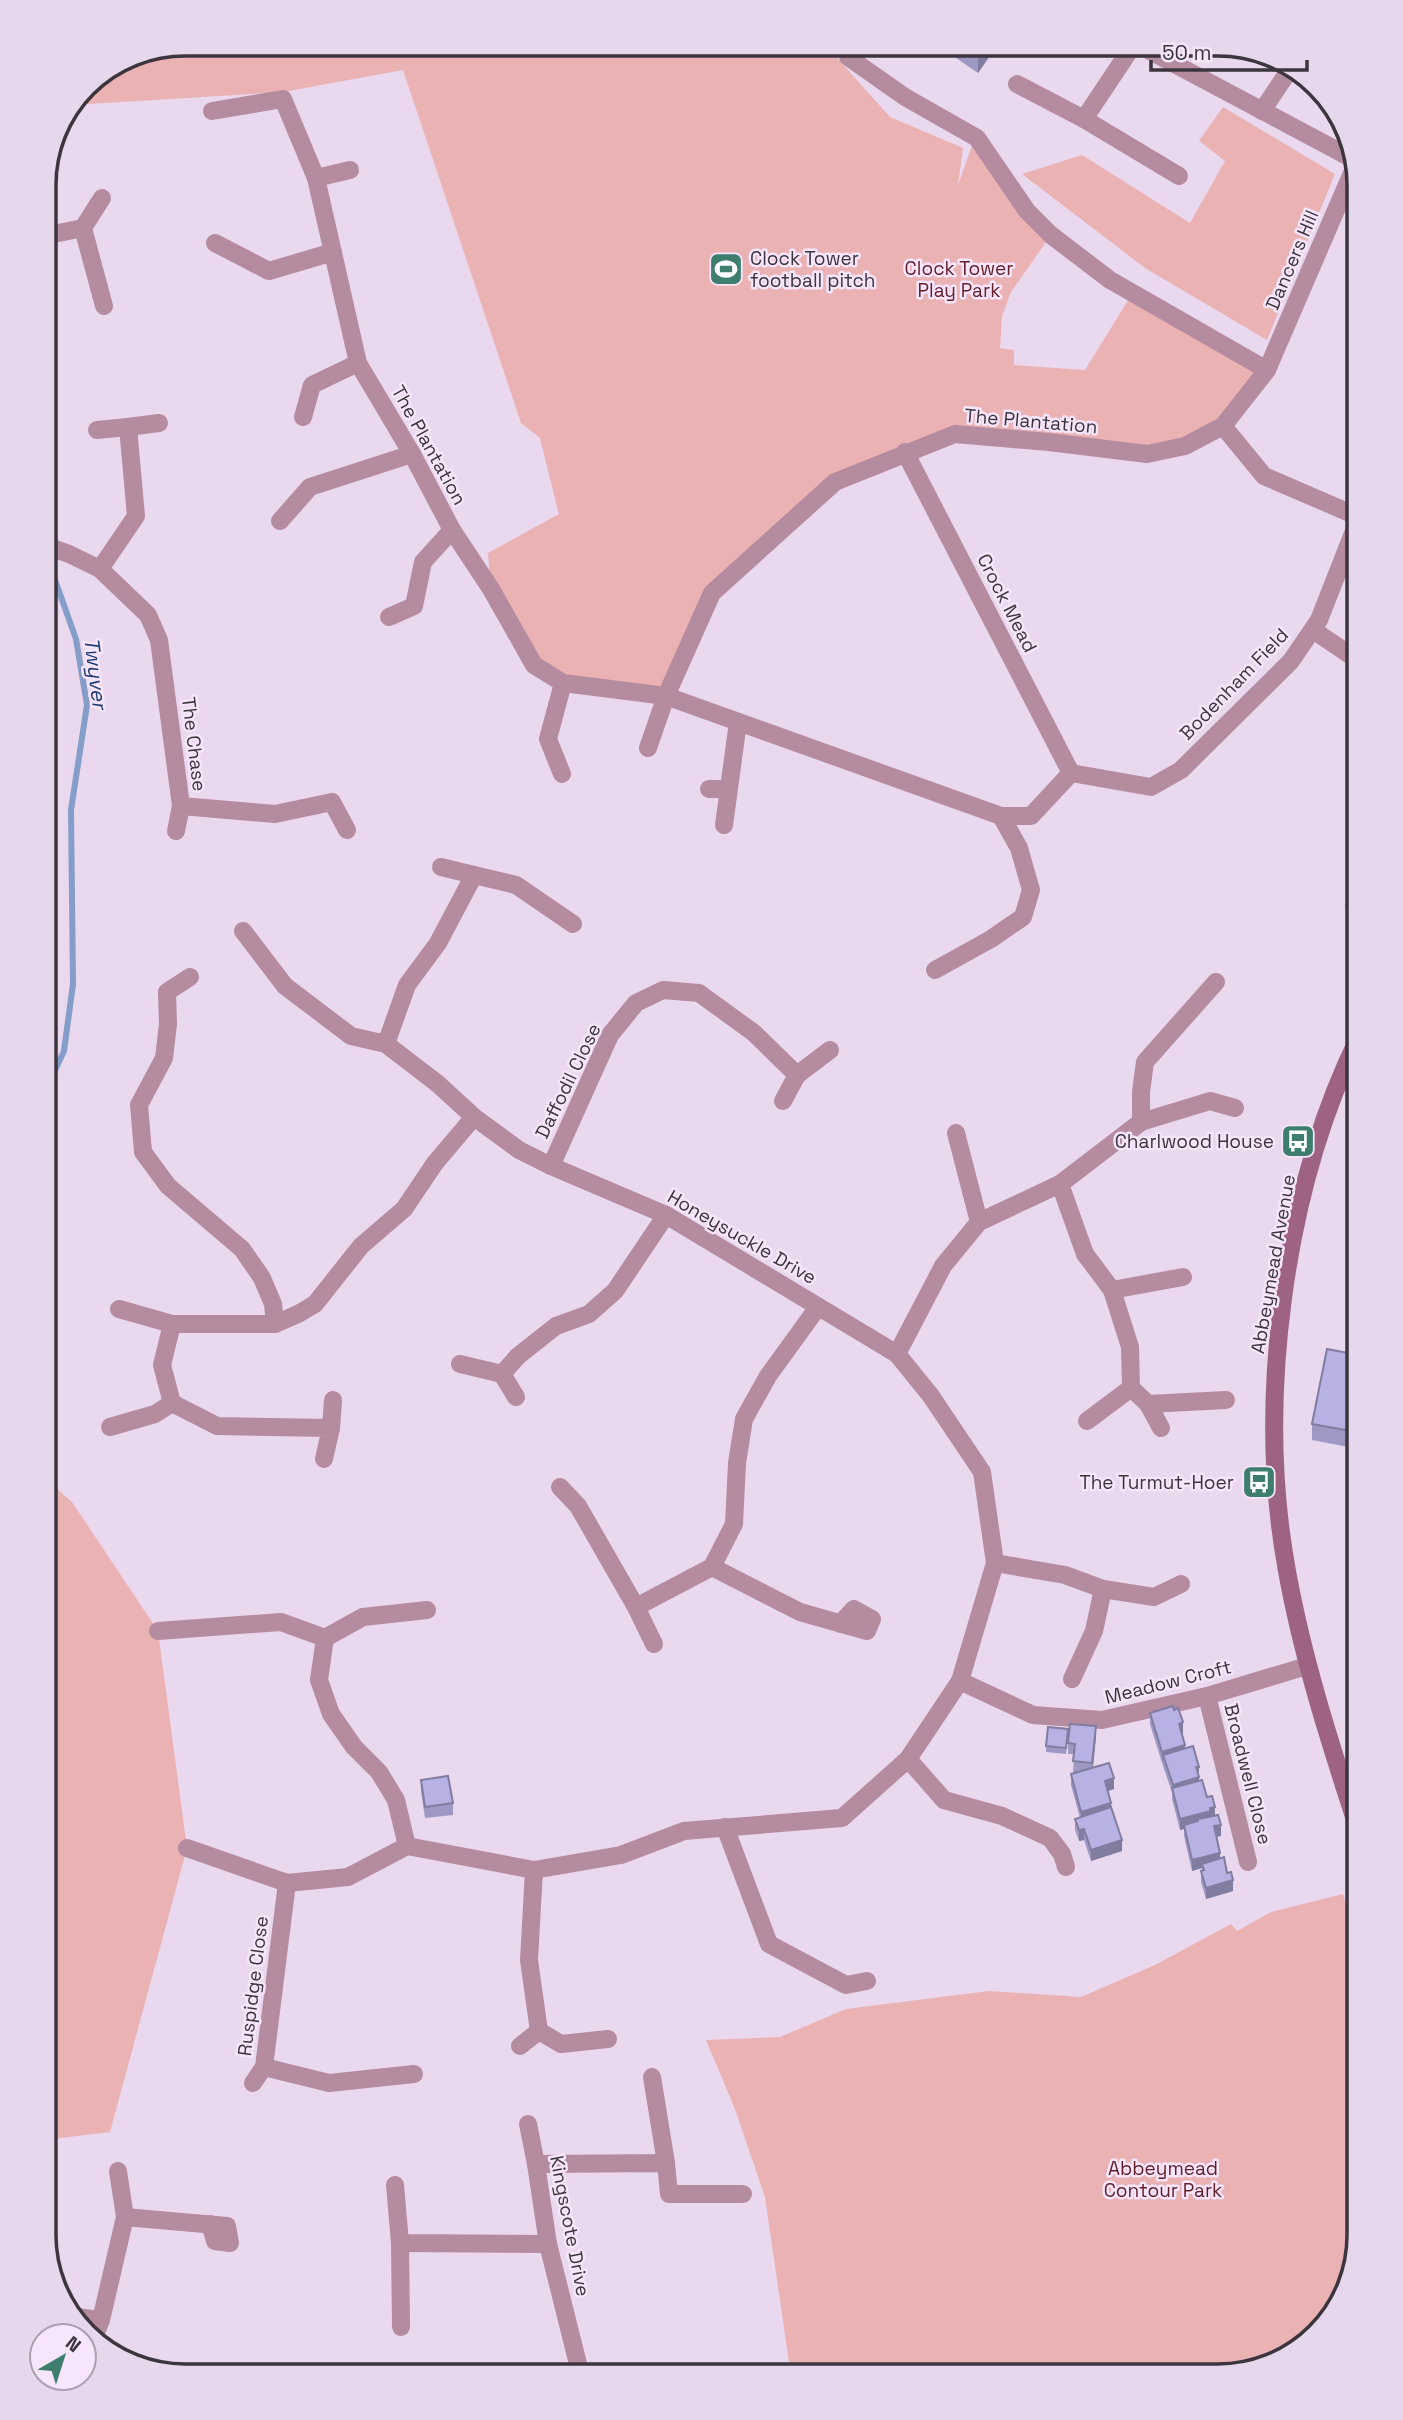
<svg xmlns="http://www.w3.org/2000/svg" width="1403" height="2420" viewBox="0 0 1403 2420" font-family="'Space Grotesk',sans-serif">
	<rect width="100%" height="100%" fill="#e9d8ee"/>
	<g fill="#ebb2b4">
		<path d="M185,44h647l6,15 52,58 73,31 -5,37 15,-42 78,92 -40,57 -9,24 -2,32 14,2v15l71,5 47,-76 135,76 -44,56 -76,28 -192,-20 -120,48 -123,111 -46,103 -103,-13 -29,-18 -43,-76 -3,-36 71,-39 -19,-76 -19,-15 -118,-353 -120,22 -211,13 13,-20 46,-31z"/>
		<path d="M1223,107l112,67 -68,166 -122,-72 -123,-94 60,-19 108,68 35,-62 -26,-20z"/>
		<path d="M44,1478l28,24 86,129 29,217 -77,284 -66,8z"/>
		<path d="M1343,1894l16,58v283l-25,67 -12,23 -42,37 -62,14h-427l-26,-179 -30,-88 -29,-69 74,-3 66,-28 143,-18 92,6 74,-32 76,-41 6,7 34,-19z"/>
	</g>
	<g fill="none" stroke-linecap="round" stroke-linejoin="round">
		<path stroke="#849dc9" stroke-width="6" d="M44,1094l20,-43 9,-67 -2,-174 16,-105 -11,-66 -32,-90"/>
		<g stroke="#b58ba0" stroke-width="18">
			<path d="M1137,44l216,115"/>
			<path d="M848,57l57,40 72,41 50,73 24,24 59,45 157,90"/>
			<path d="M1017,84l67,35 50,-75"/>
			<path d="M212,111l71,-12 33,79 42,185 54,91 40,76 39,59 43,76 29,18 103,13 335,120h30l40,-43"/>
			<path d="M1262,111l30,-45"/>
			<path d="M1084,119l95,57"/>
			<path d="M316,178l34,-8"/>
			<path d="M83,228l19,-30"/>
			<path d="M44,236l39,-8 21,78"/>
			<path d="M215,243l54,28 64,-19"/>
			<path d="M303,417l9,-32 46,-22"/>
			<path d="M1223,426l41,50 95,41"/>
			<path d="M128,427l31,-4"/>
			<path d="M97,430l31,-3 8,89 -36,53"/>
			<path d="M905,452l166,321"/>
			<path d="M280,521l30,-34 102,-33"/>
			<path d="M44,545l25,9 31,15 48,46 11,25 22,166 94,8 57,-12 15,28"/>
			<path d="M389,617l25,-11 9,-44 29,-32"/>
			<path d="M1313,630l46,31"/>
			<path d="M648,748l18,-52 46,-103 123,-111 120,-48 94,8 98,12 38,-8 38,-20 44,-56 88,-204"/>
			<path d="M1071,773l80,14 30,-17 110,-109 28,-41 40,-102"/>
			<path d="M562,774l-14,-35 15,-56"/>
			<path d="M709,789h19"/>
			<path d="M724,825l14,-103"/>
			<path d="M176,831l5,-25"/>
			<path d="M441,867l33,8"/>
			<path d="M1354,906l5,3"/>
			<path d="M935,970l56,-31 32,-22 8,-27 -12,-42 -18,-32"/>
			<path d="M190,977l-23,15 1,32 -4,34 -25,47 4,47 25,34 74,63 20,29 11,26 2,20"/>
			<path d="M386,1044l21,-59 31,-42 36,-68 42,10 57,39"/>
			<path d="M783,1101l14,-26"/>
			<path d="M1141,1122v-30l4,-30 71,-80"/>
			<path d="M956,1133l23,89"/>
			<path d="M551,1166l59,-131 26,-32 27,-13 36,3 55,40 43,42 33,-25"/>
			<path d="M1060,1184l81,-62 69,-21 25,7"/>
			<path d="M1112,1290l71,-13"/>
			<path d="M119,1309l53,15h103l23,-10 17,-10 46,-58 43,-37 31,-46 39,-46"/>
			<path d="M172,1324l-10,41 10,38 45,23 114,2 -7,31"/>
			<path d="M897,1354l46,-88 36,-44 81,-38 25,70 27,36 18,57 1,41 17,16 13,24"/>
			<path d="M460,1364l42,10 16,-18 38,-30 33,-12 26,-23 51,-76"/>
			<path d="M502,1374l14,23"/>
			<path d="M1148,1404l78,-4"/>
			<path d="M1087,1421l44,-33"/>
			<path d="M110,1427l45,-13 17,-11"/>
			<path d="M331,1428l2,-28"/>
			<path d="M560,1487l18,19 58,101 76,-40 22,-43 3,-61 7,-44 24,-43 50,-69"/>
			<path d="M995,1563l70,12 38,14 51,8 27,-13"/>
			<path d="M712,1567l88,45 67,19 5,-12 -18,-10 -14,15"/>
			<path d="M636,1607l18,37"/>
			<path d="M158,1631l123,-9 44,16 -6,42 12,34 23,33 25,25 17,28 11,46"/>
			<path d="M325,1638l38,-21 64,-7"/>
			<path d="M1072,1679l22,-48 9,-42"/>
			<path d="M960,1681l73,34 69,5 105,-24 100,-30"/>
			<path d="M1207,1696l41,166"/>
			<path d="M908,1759l36,41 58,16 48,22 12,16 4,13"/>
			<path d="M1344,1786l15,-5"/>
			<path d="M725,1827l44,117 77,41 21,-4"/>
			<path d="M187,1848l100,35 61,-6 59,-31 127,24 87,-15 63,-24 158,-13 66,-59 52,-78 35,-118 -13,-91 -51,-76 -34,-42 -231,-139 -115,-49 -32,-16 -45,-33 -36,-33 -52,-40 -35,-8 -66,-50 -42,-55"/>
			<path d="M534,1870l-5,90 10,71 22,13 47,-5"/>
			<path d="M287,1883l-23,184 65,16 85,-9"/>
			<path d="M520,2046l19,-15"/>
			<path d="M652,2077l14,86"/>
			<path d="M253,2083l11,-16"/>
			<path d="M528,2124l8,40 12,80 33,132"/>
			<path d="M536,2164l130,-1 3,31h74"/>
			<path d="M395,2185l5,58 148,1"/>
			<path d="M125,2217l102,9 3,17 -15,-2 -5,-17"/>
			<path d="M400,2243l1,84"/>
			<path d="M76,2317l25,3"/>
			<path d="M94,2338l7,-18 24,-103 -7,-46"/>
		</g>
		<path stroke="#9e6282" stroke-width="18" d="M1359,1832c-28,-86 -56,-172 -72,-261 -31,-168 -4,-380 72,-534"/>
	</g>
	<g fill="#9e99c4">
		<path d="M936,44h62l-20,29z"/>
		<path d="M1359,1198v21h-2v-11z"/>
		<path d="M1359,1355v94l-47,-9v-16z"/>
		<path d="M1150,1713l33,20 -1,1 3,14 14,19v14l16,34 6,21 -5,1 4,21 13,33 -27,8 -5,-17v-11h1v-3l-10,3 -8,-35v-7l-4,1 -8,-31v-7l-9,-26 -13,-42z"/>
		<path d="M1068,1734l-2,20 -20,-2v-6z"/>
		<path d="M1096,1737l-3,31 21,21 -6,2 14,60 -31,10 -7,-21 -5,1 -4,-11v-11l5,-1 -9,-33v-11l6,-1 -4,-1 1,-18h-6v-11z"/>
		<path d="M421,1780l32,23v12l-28,3 -4,-27z"/>
	</g>
	<g fill="#817da0">
		<path d="M978,44h20l-20,29z"/>
		<path d="M1183,1722v11l-4,2v-11z"/>
		<path d="M1096,1726v11l-4,37v-11z"/>
		<path d="M1185,1745v11l-22,-1 -1,8v-11z"/>
		<path d="M1196,1767h3v21l-26,5v-8z"/>
		<path d="M1114,1778v11l-9,3v-11z"/>
		<path d="M1111,1803v11l-30,9v-11z"/>
		<path d="M1215,1807v11l-17,7h-14v4l-4,1v-11z"/>
		<path d="M1221,1825v11l-7,1v-11z"/>
		<path d="M1084,1829v11l-5,1v-11z"/>
		<path d="M1122,1840v11l-31,10v-11z"/>
		<path d="M1220,1853v11h-18v4l-10,3v-11z"/>
		<path d="M1233,1880v11l-27,8v-11z"/>
	</g>
	<g fill="#b8b2e4" stroke="#817da0" stroke-width="2">
		<path d="M1327,1349l32,6v33l-8,43 -39,-7z"/>
		<path d="M1358,1398h1v40l-8,-2z"/>
		<path d="M1173,1706l1,4 4,-2 5,14 -4,2 6,21 -23,7 -12,-39z"/>
		<path d="M1070,1724l26,2 -4,37 -19,-2 2,-17 -7,-1z"/>
		<path d="M1048,1727l20,2 -2,19 -20,-2z"/>
		<path d="M1193,1746l6,21h-3l3,10 -26,8 -10,-30z"/>
		<path d="M1109,1763l5,15 -9,3 6,22 -30,9 -10,-38z"/>
		<path d="M448,1776l5,27 -28,4 -4,-27z"/>
		<path d="M1202,1780l5,17 5,-1 3,11 -5,1 1,3 -31,8 -8,-31z"/>
		<path d="M1111,1807l11,33 -31,10 -7,-21 -5,1 -4,-11z"/>
		<path d="M1218,1815l3,10 -7,1 6,27 -28,7 -8,-35 14,-4v-2z"/>
		<path d="M1224,1857l3,16 4,-1 2,8 -27,8 -5,-17 3,-1 -2,-6z"/>
	</g>
	<defs>
		<g id="stadium-square" transform="scale(1.75)"><rect x="-9" y="-9" width="18" height="18" rx="4" fill="#3d7e6e" stroke="#f6e5fb"/><path d="M0-5a6.5 5 0 1 0 0 10a6.5 5 0 1 0 0-10ZM-3.5-1.8h7v3.6h-7Z" fill="#fff"/></g>
		<g id="bus-square" transform="scale(1.75)"><rect x="-9" y="-9" width="18" height="18" rx="4" fill="#3d7e6e" stroke="#f6e5fb"/><path d="M-5-6H5V4H4V6H2V4H-2V6H-4V4H-5ZM-3.5-4V0h7V-4ZM-3.5 1.2v1.5H-2V1.2ZM2 1.2v1.5H3.5V1.2Z" fill="#fff"/></g>
	</defs>
	<g fill-rule="evenodd">
		<use href="#stadium-square" x="726" y="269"/>
		<use href="#bus-square" x="1298" y="1141"/>
		<use href="#bus-square" x="1259" y="1482"/>
	</g>
	<g text-anchor="middle" dominant-baseline="central" stroke-width="5" stroke-linejoin="round" paint-order="stroke">
		<g font-size="19" fill="#3c353e" stroke="#f6e5fb" text-anchor="end">
			<text x="750" y="258" text-anchor="start">Clock Tower<tspan x="750" dy="22">football pitch</tspan></text>
			<text x="1274" y="1141">Charlwood House</text>
			<text x="1234" y="1482">The Turmut-Hoer</text>
		</g>
		<g font-size="19" fill="#3c353e" stroke="#f6e5fb">
			<text transform="translate(1292 260) rotate(-67)">Dancers Hill</text>
			<text transform="translate(1031 421) rotate(5)">The Plantation</text>
			<text transform="translate(429 445) rotate(61)">The Plantation</text>
			<text transform="translate(1007 603) rotate(63)">Crock Mead</text>
			<text transform="translate(1234 684) rotate(-46)">Bodenham Field</text>
			<text transform="translate(194 744) rotate(83)">The Chase</text>
			<text transform="translate(568 1081) rotate(-64)">Daffodil Close</text>
			<text transform="translate(742 1237) rotate(30)">Honeysuckle Drive</text>
			<text transform="translate(1273 1264) rotate(-80)">Abbeymead Avenue</text>
			<text transform="translate(1168 1682) rotate(-14)">Meadow Croft</text>
			<text transform="translate(1248 1774) rotate(76)">Broadwell Close</text>
			<text transform="translate(253 1986) rotate(-83)">Ruspidge Close</text>
			<text transform="translate(570 2226) rotate(79)">Kingscote Drive</text>
		</g>
		<g font-size="19" fill="#631e27" stroke="#f6e5fb">
			<text x="959" y="268">Clock Tower<tspan x="959" dy="22">Play Park</tspan></text>
			<text x="1163" y="2168">Abbeymead<tspan x="1163" dy="22">Contour Park</tspan></text>
		</g>
		<g font-size="21" font-style="italic" fill="#1e3b72" stroke="#f6e5fb">
			<text transform="translate(96 673) rotate(83)">Twyver</text>
		</g>
	</g>
	<path d="M0 0H1403V2420H0ZM185 56H1218A129 129 0 0 1 1347 185V2235A129 129 0 0 1 1218 2364H185A129 129 0 0 1 56 2235V185A129 129 0 0 1 185 56Z" fill="#e7d7ec" fill-rule="evenodd"/>
	<path fill="none" stroke="#3c353e" stroke-width="3.5" d="M185 56H1218A129 129 0 0 1 1347 185V2235A129 129 0 0 1 1218 2364H185A129 129 0 0 1 56 2235V185A129 129 0 0 1 185 56Z"/>
	<g transform="translate(63 2357) rotate(39)"><circle r="33" fill="#f6e5fb" stroke="#ac9faf" stroke-width="2"/>
	<path d="M0-5L12 26L0 18L-12 26Z" fill="#3d7e6e"/>
	<text y="-10" font-size="19" font-weight="bold" text-anchor="middle" fill="#3c353e">N</text>
	</g>
	<path d="M1151 60v10h156v-10" fill="none" stroke="#3c353e" stroke-width="3.5"/>
	<text x="1162" y="60" font-size="21" fill="#3c353e" stroke="#f6e5fb" stroke-width="5" paint-order="stroke">50 m</text>
</svg>
